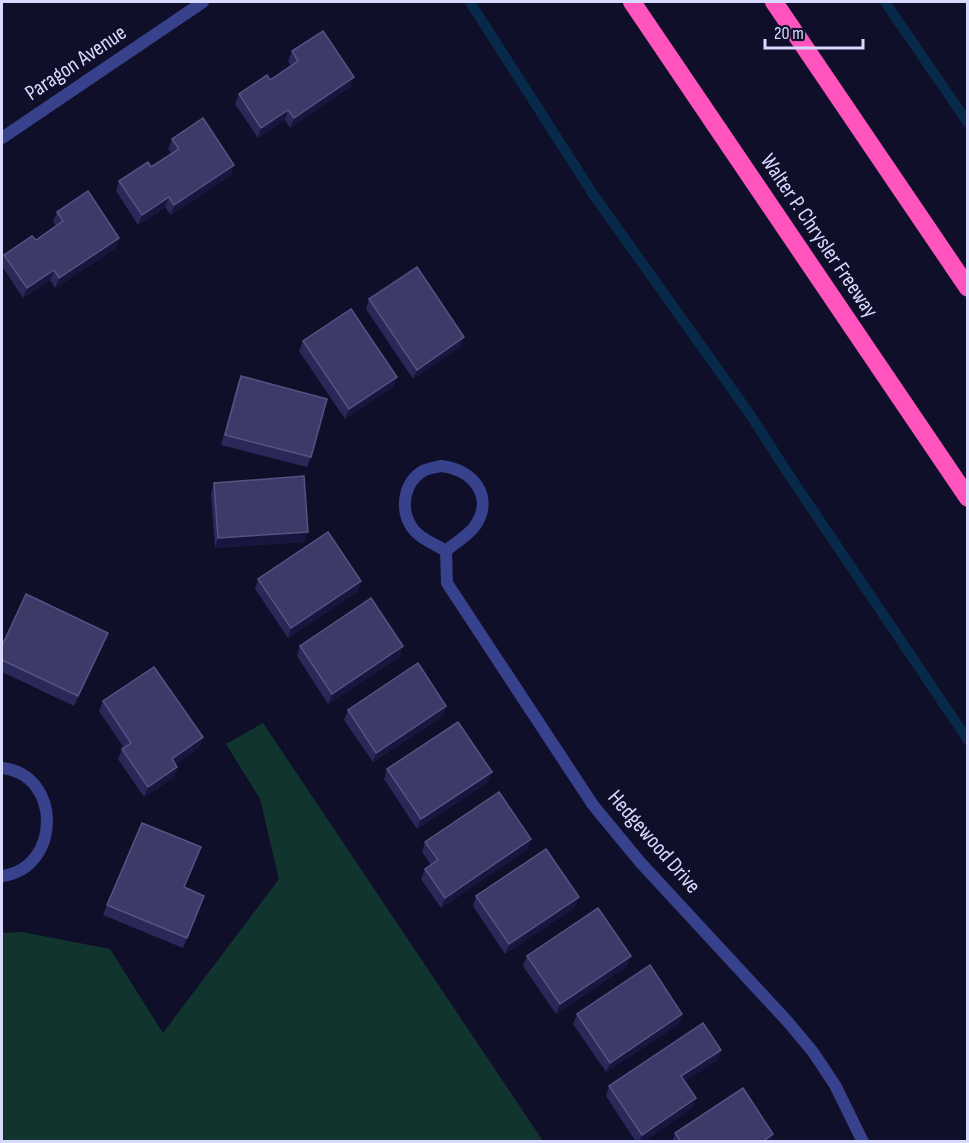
<svg xmlns="http://www.w3.org/2000/svg" width="969" height="1143" viewBox="0 0 969 1143" font-family="'Sofia Sans Condensed',sans-serif">
	<rect width="100%" height="100%" fill="#100f2a"/>
	<path fill="#12342e" d="M263,723l280,418h-541v-208l20,-1 88,17 53,84 116,-154 -19,-80 -34,-55z"/>
	<g fill="none" stroke-linecap="round" stroke-linejoin="round">
		<g stroke="#082a4a" stroke-width="10">
			<path d="M470,2l123,192 158,222 36,56 181,268"/>
			<path d="M885,2l83,121"/>
		</g>
		<g stroke="#38418b" stroke-width="12">
			<path d="M2,138l201,-136"/>
			<path d="M441,466c32,3 54,31 34,60 -8,11 -20,16 -29,25 -11,-7 -28,-13 -35,-25 -11,-18 -7,-44 12,-55 5,-3 13,-4 18,-5z"/>
			<path d="M446,551l1,32 146,222 47,57 148,160 25,30 22,33 28,57"/>
			<path d="M2,768c60,6 60,100 0,108"/>
		</g>
		<g stroke="#ff53be" stroke-width="18">
			<path d="M632,2l336,496"/>
			<path d="M774,2l194,286"/>
		</g>
	</g>
	<g fill="#2a2759">
		<path d="M292,51l58,36 -60,41 -5,-8 -27,18 -23,-34 4,-10 31,-14 21,-14 -3,-5z"/>
		<path d="M172,139l62,26 -3,10 -60,40 -6,-8 -27,18 -22,-34 3,-10 32,-14 21,-14 -4,-4z"/>
		<path d="M57,212l62,26 -3,10 -61,40 -5,-8 -27,18 -21,-32v-4l2,-7 32,-15 20,-14 -3,-4z"/>
		<path d="M369,299l95,38 -4,10 -47,32 -47,-70z"/>
		<path d="M303,341l94,36 -4,10 -48,32 -46,-68z"/>
		<path d="M241,376l70,81 -4,10 -86,-22 16,-59z"/>
		<path d="M214,483l90,59 -89,6 -4,-55z"/>
		<path d="M258,579l100,12 -70,47 -33,-49z"/>
		<path d="M104,643l-30,63 -72,-34v-26z"/>
		<path d="M300,646l100,10 -72,48 -31,-48z"/>
		<path d="M103,701l100,36 -4,10 -23,17 1,3 -3,10 -30,20 -26,-38 4,-10 2,-1 -25,-37z"/>
		<path d="M446,706l-3,10 -70,46 -29,-42 4,-10z"/>
		<path d="M387,769l101,13 -71,47 -33,-50z"/>
		<path d="M425,842l103,7 -87,59 -20,-29 4,-10 6,-4 -9,-13z"/>
		<path d="M201,847l-17,40 20,9 -21,52 -80,-33 4,-10z"/>
		<path d="M476,896l103,1 -4,10 -70,47 -32,-48z"/>
		<path d="M527,956l100,10 -71,48 -33,-48z"/>
		<path d="M577,1014h105l-3,10 -73,48 -33,-48z"/>
		<path d="M721,1050l-4,10 -32,21 11,17 -4,10 -49,34h-7l-30,-46 3,-10z"/>
		<path d="M675,1133l98,1 -2,8h-99z"/>
	</g>
	<g fill="#18163e">
		<path d="M354,77l-4,10 -60,41 4,-10z"/>
		<path d="M288,110l-3,10 -27,18 3,-10z"/>
		<path d="M234,165l-3,10 -60,40 3,-10z"/>
		<path d="M169,197l-4,10 -27,18 4,-10z"/>
		<path d="M119,238l-3,10 -61,40 4,-10z"/>
		<path d="M54,270l-4,10 -27,18 4,-10z"/>
		<path d="M464,337l-4,10 -47,32 4,-9z"/>
		<path d="M397,377l-4,10 -48,32 4,-10z"/>
		<path d="M308,532l-4,10 -89,6 3,-10z"/>
		<path d="M361,581l-3,10 -70,47 3,-10z"/>
		<path d="M108,633l-4,10 -30,63 4,-10z"/>
		<path d="M403,646l-3,10 -72,48 4,-10z"/>
		<path d="M446,706l-3,10 -70,46 3,-9z"/>
		<path d="M203,737l-4,10 -30,22 3,-10z"/>
		<path d="M177,767l-3,10 -30,20 4,-10z"/>
		<path d="M492,772l-4,10 -71,47 4,-10z"/>
		<path d="M531,839l-3,10 -87,59 4,-10z"/>
		<path d="M579,897l-4,10 -70,47 4,-10z"/>
		<path d="M631,956l-4,10 -71,48 4,-10z"/>
		<path d="M682,1014l-3,10 -73,48 4,-9z"/>
		<path d="M721,1050l-4,10 -39,26 3,-10z"/>
		<path d="M696,1098l-4,10 -49,34h-4l3,-7z"/>
		<path d="M773,1134l-2,8h-9z"/>
	</g>
	<g fill="#3d3a6a" stroke="#555382" stroke-width="1.5">
		<path d="M323,31l31,46 -60,41 -6,-8 -27,18 -22,-34 28,-19 3,5 28,-19 -6,-10z"/>
		<path d="M203,118l31,47 -60,40 -5,-8 -27,18 -23,-34 29,-19 3,5 28,-18 -7,-10z"/>
		<path d="M88,191l31,47 -60,40 -5,-8 -27,18 -23,-33 28,-19 4,4 27,-19 -6,-9z"/>
		<path d="M417,267l47,70 -47,33 -48,-71z"/>
		<path d="M351,309l46,68 -48,32 -46,-68z"/>
		<path d="M241,376l86,23 -16,58 -86,-22z"/>
		<path d="M304,476l4,56 -90,6 -4,-55z"/>
		<path d="M328,532l33,49 -70,47 -33,-49z"/>
		<path d="M26,594l82,39 -30,63 -76,-36v-14z"/>
		<path d="M371,598l32,48 -71,48 -32,-48z"/>
		<path d="M418,663l28,43 -70,47 -28,-43z"/>
		<path d="M154,667l49,70 -31,22 5,8 -29,20 -26,-38 9,-6 -28,-42z"/>
		<path d="M458,722l34,50 -71,47 -34,-50z"/>
		<path d="M499,792l32,47 -86,59 -20,-29 13,-9 -13,-18z"/>
		<path d="M142,823l59,24 -17,40 20,9 -17,42 -80,-33z"/>
		<path d="M546,849l33,48 -70,47 -33,-48z"/>
		<path d="M598,908l33,48 -71,48 -33,-48z"/>
		<path d="M650,965l32,49 -72,49 -33,-49z"/>
		<path d="M703,1023l18,27 -40,26 15,22 -54,37 -33,-49z"/>
		<path d="M743,1088l30,46 -11,8h-81l-6,-9z"/>
	</g>
	<g text-anchor="middle" dominant-baseline="central" stroke-width="4.5" stroke-linejoin="round" paint-order="stroke">
		<g font-size="22" fill="#d8d9ff" stroke="#100f2a">
			<text transform="translate(76 63) rotate(-34)">Paragon Avenue</text>
			<text transform="translate(819 236) rotate(56)">Walter P. Chrysler Freeway</text>
			<text transform="translate(654 842) rotate(49)">Hedgewood Drive</text>
		</g>
	</g>
	<rect width="969" height="1143" fill="none" stroke="#d8d9ff" stroke-width="6"/>
	<path d="M765 39v9h98v-9" fill="none" stroke="#d8d9ff" stroke-width="3"/>
	<text x="774" y="39" font-size="18" fill="#d8d9ff" stroke="#100f2a" stroke-width="4.5" paint-order="stroke">20 m</text>
</svg>
